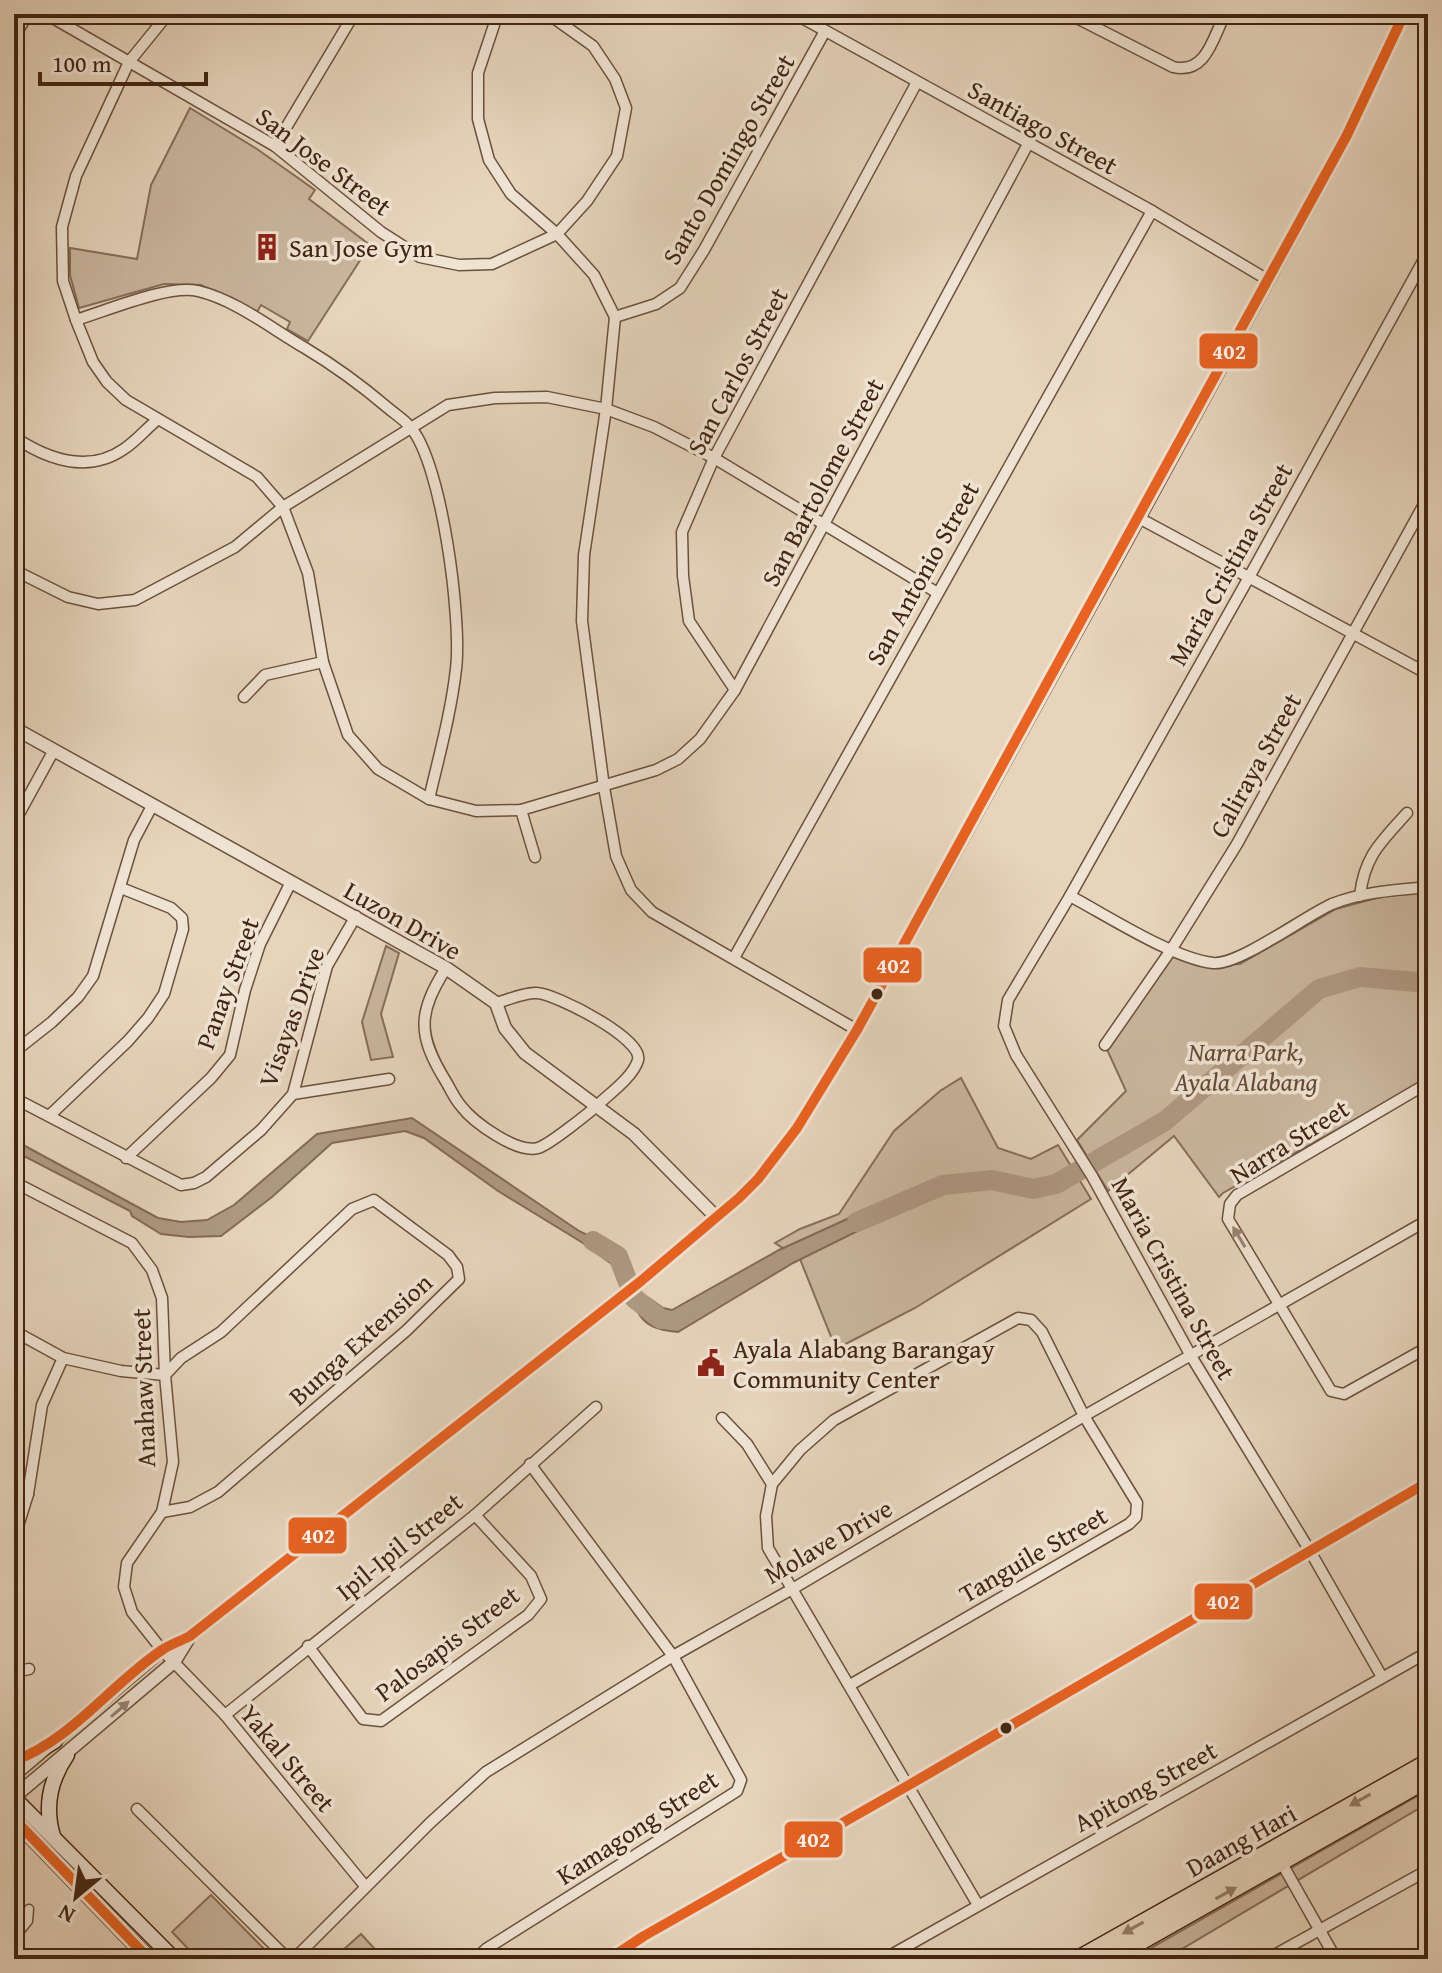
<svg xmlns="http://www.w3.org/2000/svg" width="1442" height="1973" viewBox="0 0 1442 1973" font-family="'Gentium Book Plus',serif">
	<rect width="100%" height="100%" fill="#e6d4bb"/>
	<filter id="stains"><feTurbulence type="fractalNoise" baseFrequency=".0025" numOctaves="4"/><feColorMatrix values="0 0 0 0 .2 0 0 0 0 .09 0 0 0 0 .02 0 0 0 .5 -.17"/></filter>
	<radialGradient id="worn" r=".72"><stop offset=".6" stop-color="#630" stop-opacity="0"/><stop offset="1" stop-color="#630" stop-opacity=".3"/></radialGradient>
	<g fill="#cab69e" stroke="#866e58" stroke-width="2">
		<path d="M190,108l67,41 58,41 -6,9 61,46 -62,96 -21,-12 3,-7 -29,-17 -4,7 -56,-27 -37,-1 -85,24 -9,-33v-27l67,11 14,-74z"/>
		<path d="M1428,893v186l-205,114 -4,4 -45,-61 -66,55 -31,-51 49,-49 -21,-46 68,-94 42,14 25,-1 96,-55 48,-13z"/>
		<path d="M386,946l13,7 -18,61 12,43 -22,3 -9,-38z"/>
		<path d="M961,1078l37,70 33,11 27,-14 33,54 -176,109 -79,41 -36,-90 -25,-16 25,-14 39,-15 55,-83 46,-40z"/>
		<path d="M1428,1790v13l-263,156h-33z"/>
		<path d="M211,1895l63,64h-76l-26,-27z"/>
		<path d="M361,1934l23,25h-51z"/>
	</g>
	<g fill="#ae9881" stroke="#836a54" stroke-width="2">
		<path d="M412,1118l167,113 32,16 21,32 -10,3 -9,-17 -30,-22 -85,-52 -74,-53 -19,-7 -73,12 -60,54 -51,39 -32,1 -28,-3 -29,-18 -2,-5 -116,-60v-11l144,78 23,4 26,-2 27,-15 83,-71z"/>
		<path d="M878,1205l4,14 -89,44 -115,69c-20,-2 -34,-5 -42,-24l13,-10 14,10 9,2 107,-60z"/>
	</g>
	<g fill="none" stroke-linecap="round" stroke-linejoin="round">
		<g stroke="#ae9881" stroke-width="20">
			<path d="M857,1222l86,-37 49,-5 41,9 23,-5 109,-63 154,-132 41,-12 68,6"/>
			<path d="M593,1241l25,15 16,42 27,21"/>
		</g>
		<g stroke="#6b513c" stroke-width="11">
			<path id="pedestrian" d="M14,1938l14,-17 1,-12"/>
		</g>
		<g stroke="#6b513c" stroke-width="13">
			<g id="minor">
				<path d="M46,14l229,132 106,86 39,25 39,8 33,-1 65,-30 30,-33 30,-45 9,-48 -11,-29 -22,-33 -45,-32"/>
				<path d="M168,14l-39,48 -53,114 -14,51 1,54 13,39 17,42 14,20 19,18 131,77 26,30 25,66 15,89 25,73 30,34 51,30 47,12 45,-1 135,-40 22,-11 22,-20 35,-49 293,-546"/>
				<path d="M502,14l-7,8 -17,51v46l11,41 22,34 46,40 37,41 21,42 -9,92 -22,146 -2,66 22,166 12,69 15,34 21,22 205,118"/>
				<path d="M795,14l357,197 116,69"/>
				<path d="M1069,14l104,53c33,8 40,-29 52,-53"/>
				<path d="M14,37l14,-23"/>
				<path d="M275,146l79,-132"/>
				<path d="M615,317l41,-13 24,-16 24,-38 121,-219"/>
				<path d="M76,320c30,-9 93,-36 122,-29 38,9 74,38 107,57 30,18 56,37 83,60 7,6 17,12 23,20 31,36 51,192 45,241 -5,44 -17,87 -27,130"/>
				<path d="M14,437c33,22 74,37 110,12 12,-8 22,-20 33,-29"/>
				<path d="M1139,518l289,156"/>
				<path d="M14,570l54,27 30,7 37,-4 100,-53 48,-40 165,-102 47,-7 52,-1 59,12 48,18 60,31 222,134"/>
				<path d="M735,690l-46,-69 -6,-45 -1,-44 32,-74 203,-376"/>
				<path d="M244,697l21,-22 58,-13"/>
				<path d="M521,810l14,47"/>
				<path d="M14,823l40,-73"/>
				<path d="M1070,896c36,19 104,63 143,67 25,3 92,-47 119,-59 30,-12 64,-14 96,-17"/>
				<path d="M1360,896c4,-40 22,-55 47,-83"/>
				<path d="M734,958l418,-747"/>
				<path d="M446,968c-28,45 -29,66 -1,112 5,8 9,18 16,26 12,16 56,48 77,42 11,-3 55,-38 64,-47 11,-10 32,-26 36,-41 6,-21 -82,-66 -101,-67 -12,-1 -29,7 -41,10"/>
				<path d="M1105,1045l66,-95 66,-106 191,-347"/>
				<path d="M14,1052l38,-30 26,-25 15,-21 41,-136 18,-34"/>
				<path d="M1428,1083l-191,112 -7,9 -2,15 103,172 13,3 84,-47"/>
				<path d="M293,1094l96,-15"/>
				<path d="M14,1098l167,87 13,-2 12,-6 55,-47 32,-36 34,-128 29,-50"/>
				<path d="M49,1116l79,-75 20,-23 16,-24 19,-65 -1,-11 -11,-10 -50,-20"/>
				<path d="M126,1158l85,-80 19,-23 15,-65 15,-46 31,-62"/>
				<path d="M14,1182l118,61 20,27 10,28 3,77 8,87 -11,50 -35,51 -3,24 8,25 30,38 63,65 140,171"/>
				<path d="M14,1331l49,27 58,13 44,4 16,-17 40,-26 131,-123 22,-9 74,55 9,12 2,12 -53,52 -188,161 -28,15 -28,5"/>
				<path d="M722,1418l25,26 25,40"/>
				<path d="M14,1487l14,7"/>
				<path d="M14,1539l14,-45 14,-89 21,-47"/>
				<path d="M308,1646l55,73 18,2 147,-106 13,-16 -10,-23 -56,-61"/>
				<path d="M14,1665l6,6 9,-2"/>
				<path d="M1382,1677l-72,-126 -119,-195 -99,-180 -76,-121 -12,-29 4,-26 62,-104 178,-317 180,-327"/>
				<path d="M850,1685l279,-161 7,-7 1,-14 -53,-87 -42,-84 -11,-12 -13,-2 -184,102 -34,30 -28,34 -6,32 2,32 210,357"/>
				<path d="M225,1715l250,-200 121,-108"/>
				<path d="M137,1809l151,150"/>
				<path d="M1280,1860l56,99"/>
				<path d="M294,1959l136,-136 56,-51 187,-116 121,-68 290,-172 344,-196"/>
				<path d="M476,1959l10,-10 251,-158 4,-11 -68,-124 -143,-192"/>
				<path d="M884,1959l544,-307"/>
				<path d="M1267,1959l161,-89"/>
			</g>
		</g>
		<g stroke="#6b513c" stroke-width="15">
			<g id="tertiary">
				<path d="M14,728l432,240 50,35 9,25 20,25 109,81 82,83"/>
				<path d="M14,1775l148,-125 28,-14 451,-355 98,-83 19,-19 39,-51 60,-98 282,-512 208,-383 57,-121"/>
				<path d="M14,1797l160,-135 16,-26"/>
				<path d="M609,1959l35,-23 265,-151 519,-303"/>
			</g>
		</g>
		<g stroke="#422511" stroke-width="17">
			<g id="secondary">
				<path d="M14,1761l16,-5 25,-15"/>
				<path d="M14,1798l160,161"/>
				<path d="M14,1819l135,140"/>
				<path d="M53,1836c-9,-30 -3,-56 14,-81"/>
			</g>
		</g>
		<g stroke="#422511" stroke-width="19">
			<g id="primary">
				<path d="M1078,1959l350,-197"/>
				<path d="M1110,1959l318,-180"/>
			</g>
		</g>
		<use href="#pedestrian" stroke="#efe3d3" stroke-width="8"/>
		<use href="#minor" stroke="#efe3d3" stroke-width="10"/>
		<use href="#tertiary" stroke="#efe3d3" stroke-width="12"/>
		<use href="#secondary" stroke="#efe3d3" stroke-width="14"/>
		<use href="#primary" stroke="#e6d4bb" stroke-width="16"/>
		<g stroke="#efe3d3" stroke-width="16">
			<g id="bus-1">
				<path d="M14,1761c60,-23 96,-76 148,-111 9,-6 19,-9 28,-14l451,-355 98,-83 19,-19 39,-51 60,-98 490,-895 57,-121"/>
				<path d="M14,1819l135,140"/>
				<path d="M609,1959l35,-23 265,-151 519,-303"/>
			</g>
		</g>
		<use href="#bus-1" stroke="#e96221" stroke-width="10"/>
	</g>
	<defs><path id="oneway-solid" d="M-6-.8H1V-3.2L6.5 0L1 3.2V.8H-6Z" transform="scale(2)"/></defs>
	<g fill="#988472">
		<use href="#oneway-solid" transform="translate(1239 1237) rotate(-121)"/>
		<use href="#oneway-solid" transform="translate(120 1709) rotate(-41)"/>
	</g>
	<g fill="#947c66">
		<use href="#oneway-solid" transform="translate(1360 1800) rotate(151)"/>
		<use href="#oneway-solid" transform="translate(1226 1893) rotate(-29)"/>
		<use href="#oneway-solid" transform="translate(1133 1928) rotate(151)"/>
	</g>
	<defs>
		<g id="building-bare" transform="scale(2.16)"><path d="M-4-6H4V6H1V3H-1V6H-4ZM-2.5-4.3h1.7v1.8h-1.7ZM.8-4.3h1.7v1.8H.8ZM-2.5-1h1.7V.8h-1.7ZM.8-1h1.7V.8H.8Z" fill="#8f2418" stroke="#efe3d3" stroke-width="2.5" paint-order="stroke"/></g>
		<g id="civic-bare" transform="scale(2.16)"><path d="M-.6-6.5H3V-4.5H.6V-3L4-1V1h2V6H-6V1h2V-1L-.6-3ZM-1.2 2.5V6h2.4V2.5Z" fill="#8f2418" stroke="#efe3d3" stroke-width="2.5" paint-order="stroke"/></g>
	</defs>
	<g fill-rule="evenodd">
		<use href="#building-bare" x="267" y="247"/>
		<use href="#civic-bare" x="711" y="1363"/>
	</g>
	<g fill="#422511" stroke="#efe3d3" stroke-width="3">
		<circle cx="877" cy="994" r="7"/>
		<circle cx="1006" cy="1728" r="7"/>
	</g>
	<g text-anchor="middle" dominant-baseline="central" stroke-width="7" stroke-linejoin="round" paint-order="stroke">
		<g font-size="26" fill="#422511" stroke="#efe3d3">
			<text transform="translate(1043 127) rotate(29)">Santiago Street</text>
			<text transform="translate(728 159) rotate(-60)">Santo Domingo Street</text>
			<text transform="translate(324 161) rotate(37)">San Jose Street</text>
			<text transform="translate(737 371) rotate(-62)">San Carlos Street</text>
			<text transform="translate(822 482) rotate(-62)">San Bartolome Street</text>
			<text transform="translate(1230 564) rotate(-61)">Maria Cristina Street</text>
			<text transform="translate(922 573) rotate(-61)">San Antonio Street</text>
			<text transform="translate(1255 765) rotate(-61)">Caliraya Street</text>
			<text transform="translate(403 920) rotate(30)">Luzon Drive</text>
			<text transform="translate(227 983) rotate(-70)">Panay Street</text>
			<text transform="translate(291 1017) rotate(-70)">Visayas Drive</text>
			<text transform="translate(1289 1141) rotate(-32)">Narra Street</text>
			<text transform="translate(1174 1278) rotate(61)">Maria Cristina Street</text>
			<text transform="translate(360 1339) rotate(-42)">Bunga Extension</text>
			<text transform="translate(143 1388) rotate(-92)">Anahaw Street</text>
			<text transform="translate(828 1541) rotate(-30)">Molave Drive</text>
			<text transform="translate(399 1546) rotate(-39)">Ipil-Ipil Street</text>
			<text transform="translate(1033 1554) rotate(-30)">Tanguile Street</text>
			<text transform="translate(447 1643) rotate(-37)">Palosapis Street</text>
			<text transform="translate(288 1758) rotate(50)">Yakal Street</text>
			<text transform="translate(1145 1786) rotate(-29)">Apitong Street</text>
			<text transform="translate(637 1827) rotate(-33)">Kamagong Street</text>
			<text transform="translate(1241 1840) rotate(-29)">Daang Hari</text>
		</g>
		<g font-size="26" fill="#422511" stroke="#efe3d3" text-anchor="start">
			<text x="289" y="247">San Jose Gym</text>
			<text x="733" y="1348">Ayala Alabang Barangay<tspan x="733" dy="30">Community Center</tspan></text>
		</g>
		<g font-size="26" font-style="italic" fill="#644934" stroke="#efe3d3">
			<text x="1246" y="1051">Narra Park,<tspan x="1246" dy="30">Ayala Alabang</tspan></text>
		</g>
	</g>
	<g stroke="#efe3d3" stroke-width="3">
		<rect x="1198" y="332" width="61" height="38" rx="8" fill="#e96221"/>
		<rect x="862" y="946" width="61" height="38" rx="8" fill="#e96221"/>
		<rect x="287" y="1516" width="61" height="39" rx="8" fill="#e96221"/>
		<rect x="1193" y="1582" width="61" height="39" rx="8" fill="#e96221"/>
		<rect x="783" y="1820" width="61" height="39" rx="8" fill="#e96221"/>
	</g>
	<g font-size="22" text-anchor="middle" font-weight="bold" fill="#fff">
		<text x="1229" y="359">402</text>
		<text x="893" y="973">402</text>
		<text x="318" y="1543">402</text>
		<text x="1223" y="1609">402</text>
		<text x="813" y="1847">402</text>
	</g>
	<rect width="1442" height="1973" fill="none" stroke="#e6d4bb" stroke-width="48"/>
	<rect x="16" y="16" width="1410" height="1941" fill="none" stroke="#422511" stroke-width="4"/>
	<rect x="24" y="24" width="1394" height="1925" fill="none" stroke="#422511" stroke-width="2"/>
	<g transform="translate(76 1897) rotate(209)" stroke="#efe3d3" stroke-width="6" paint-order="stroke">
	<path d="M0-6L14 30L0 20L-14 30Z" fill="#422511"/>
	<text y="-12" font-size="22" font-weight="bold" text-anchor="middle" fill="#422511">N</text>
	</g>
	<path d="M40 72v12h166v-12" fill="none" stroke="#422511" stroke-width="4"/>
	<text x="52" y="72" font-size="24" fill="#422511" stroke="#efe3d3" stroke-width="6" paint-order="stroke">100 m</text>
	<rect width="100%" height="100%" filter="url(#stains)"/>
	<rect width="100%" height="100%" fill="url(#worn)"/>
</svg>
